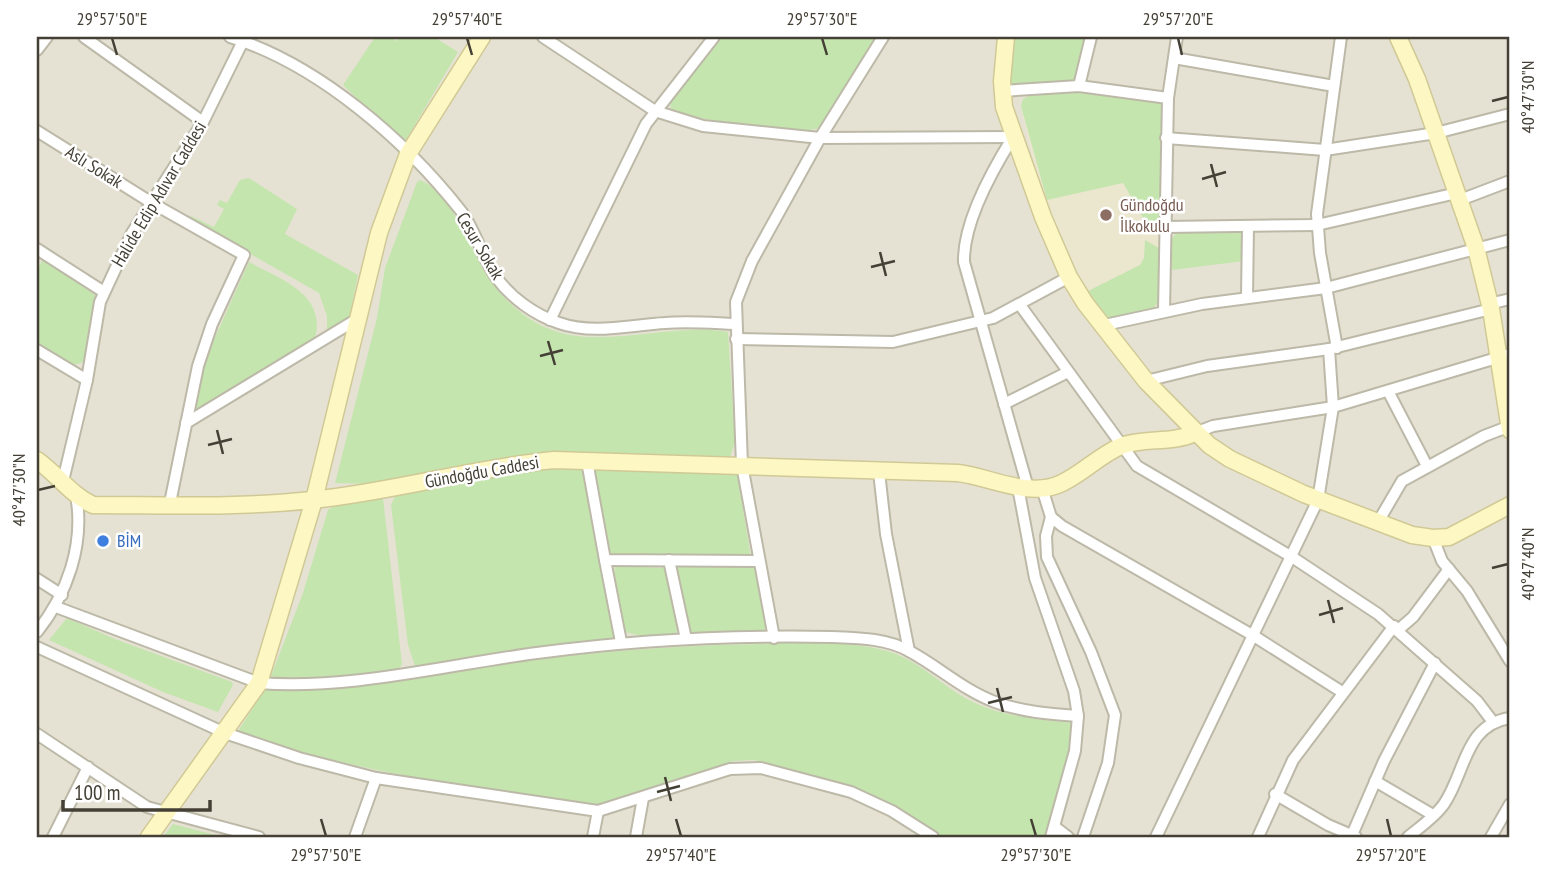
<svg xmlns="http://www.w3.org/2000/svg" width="1547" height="874" font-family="'PT Sans Narrow',sans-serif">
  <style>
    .residential { fill: #e6e2d3 }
    .education { fill: #ebe7cf }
    .green { fill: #c4e5ae }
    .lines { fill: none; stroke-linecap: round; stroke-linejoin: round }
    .street-casing { stroke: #bdb9a8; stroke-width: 14 }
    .secondary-casing { stroke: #d0c996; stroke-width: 19 }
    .street { stroke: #fff; stroke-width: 10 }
    .secondary { stroke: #fdf7c4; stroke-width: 16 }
    .ticks { fill: none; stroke: #444035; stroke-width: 2.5 }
    .education-dot { fill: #8d6e63; stroke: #fff; stroke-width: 2.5 }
    .shop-dot { fill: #3f7fe0; stroke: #fff; stroke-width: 2.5 }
    .labels { text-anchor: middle; stroke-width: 5; stroke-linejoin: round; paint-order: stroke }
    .street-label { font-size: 18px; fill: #444035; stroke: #fff }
    .education-label { font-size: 18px; fill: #785e54; stroke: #fff; text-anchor: start }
    .shop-label { font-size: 18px; fill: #366cbe; stroke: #fff; text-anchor: start }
    .neatline { fill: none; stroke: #444035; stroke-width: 2.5 }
    .ticks-label { font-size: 18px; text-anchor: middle; fill: #444035 }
  </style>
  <rect width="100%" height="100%" fill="#f2f0e5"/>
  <rect class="residential" x="37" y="37" width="1473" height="800"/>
  <polygon class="education" points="1023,99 1162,104 1159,300 1154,308 1086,292 1062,245 1033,159 1021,106"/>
  <g class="green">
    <polygon points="375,37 390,37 397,41 400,37 434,37 458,52 406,140 394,134 343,85"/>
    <path d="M723,37H875L820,128C784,137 708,121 671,110L670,102Z"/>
    <polygon points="1014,37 1087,37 1075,81 1007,85"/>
    <polygon points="1084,90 1162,104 1160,229 1149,228 1123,183 1047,200 1021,106 1023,99 1034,93"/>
    <polygon points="249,178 297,209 285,234 358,275 349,319 331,331 327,330 327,316 319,293 189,219 191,216 214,227 224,209 217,205 220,200 227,203 240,180"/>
    <path d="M420,180C452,193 471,250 487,276C501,297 523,318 547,328C599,351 670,322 728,332L735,442L730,457L625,455L373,484L335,483L377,318L385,268L417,182Z"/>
    <polygon points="1240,230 1244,232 1244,261 1172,270 1171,240 1177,232"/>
    <polygon points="1145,240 1159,248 1159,300 1154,308 1104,321 1086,292 1140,265 1144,258"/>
    <path d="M43,259L95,295L84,361C71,372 50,353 37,345V270Z"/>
    <path d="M249,262C280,279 327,294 315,338L203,409L195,410L207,355Z"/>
    <polygon points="557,468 583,468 615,639 415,666 408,645 391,505 396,494 452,482"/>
    <polygon points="594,468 737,473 751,558 611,555"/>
    <path d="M383,498L402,664L399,669C360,676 310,688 271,676L303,593L328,510L334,506Z"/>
    <polygon points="680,564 755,567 766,632 689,633 676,569"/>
    <path d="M615,566L667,568C670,586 684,619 675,635L641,636L625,632L614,574Z"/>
    <polygon points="67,618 115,639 232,682 233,685 218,712 163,692 49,640"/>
    <path d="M718,645C769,645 838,637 887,651C918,660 941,685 969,700C1001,717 1038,719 1073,723L1068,758L1047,837H943L877,797L850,786L754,760L733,761L655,790L603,805H589C470,787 352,773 238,731L265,689C336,692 406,677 477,667C557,656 637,648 718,645Z"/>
    <polygon points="173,824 223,837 163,837"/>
  </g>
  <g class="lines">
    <defs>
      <g id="street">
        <polyline points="84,37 203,122"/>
        <path d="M230,37C318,64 405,140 461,211C476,231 481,256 496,277C511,298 535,315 559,323C593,335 630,325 665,323C688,321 711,323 734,324"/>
        <polyline points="543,37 655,111 703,126 820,138 1013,137"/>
        <polyline points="37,50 47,37"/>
        <polyline points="1174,58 1334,86"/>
        <polyline points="1079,86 1091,37"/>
        <polyline points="1002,91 1079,86 1168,98"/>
        <polyline points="37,131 152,203 244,255 212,324 198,366 170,503"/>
        <path d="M1013,137C993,169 963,223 964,262L1028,488"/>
        <polyline points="1166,138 1325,150 1436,133 1510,114"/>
        <polyline points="1460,200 1510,181"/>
        <polyline points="1165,227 1317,225 1457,193"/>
        <polyline points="37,249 104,292"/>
        <polyline points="1247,297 1248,227"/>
        <polyline points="1489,304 1510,299"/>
        <polyline points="1020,305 1137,466 1292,557 1378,614 1477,701 1493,722"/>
        <polyline points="1164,311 1168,98 1177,37"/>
        <polyline points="550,320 646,124 714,37"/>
        <polyline points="1100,326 1202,304 1326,288 1510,240"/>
        <polyline points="736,339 893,342 993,318 1069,277"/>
        <polyline points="1337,348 1320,253 1317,214 1341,37"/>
        <polyline points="37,350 87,380"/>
        <polyline points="1146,381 1207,366 1329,349 1491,309"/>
        <polyline points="1388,391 1427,466"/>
        <polyline points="1004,404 1068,372"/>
        <polyline points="186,423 359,318"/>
        <polyline points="1195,433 1213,426 1333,407 1510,354"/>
        <polyline points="587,461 605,560 758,561"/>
        <polyline points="879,472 886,534 909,651"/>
        <polyline points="63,481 87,380 100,302 132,233 203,122 245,37"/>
        <polyline points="1018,487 1035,578 1074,691 1078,716 1075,751 1051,837"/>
        <polyline points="1042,488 1051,517 1062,526 1254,636 1342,692"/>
        <polyline points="1051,517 1046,536 1047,557 1091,652 1115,715 1108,763 1083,837"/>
        <polyline points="1378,522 1402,481 1484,436 1510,426"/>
        <polyline points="1433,538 1442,561 1467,591 1510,661"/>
        <polyline points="605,560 621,642"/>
        <polyline points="669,560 686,639"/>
        <polyline points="37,579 62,595"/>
        <path d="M56,607L259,683C350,690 446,665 537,653C634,640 733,635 832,637C857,638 886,638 909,651C939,667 963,690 995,702C1022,712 1050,714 1078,716"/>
        <polyline points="1398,630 1413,617 1449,569"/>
        <path d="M37,632C67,594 85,545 76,495"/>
        <polyline points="774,638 742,465 736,302 752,261 820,138 883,37"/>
        <polyline points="37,647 225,733 299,758 376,778 598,811 730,769 761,768 851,792 892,811 933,837"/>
        <polyline points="37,734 147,807 259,837"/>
        <polyline points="1375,781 1433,815"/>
        <polyline points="1275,794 1328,825 1356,837"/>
        <polyline points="1055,827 1068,837"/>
        <polyline points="1352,835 1384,761 1435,663"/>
        <polyline points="53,837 88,767"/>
        <polyline points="355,837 376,778"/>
        <polyline points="593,837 598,811"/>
        <polyline points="636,837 643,798"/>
        <polyline points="1156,837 1318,500 1333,407 1329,349"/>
        <polyline points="1258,837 1293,760 1394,626"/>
        <path d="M1408,837C1420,827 1435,817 1444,804C1466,772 1464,725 1510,718"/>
        <polyline points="1491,837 1510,804"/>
      </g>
      <g id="secondary">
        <polyline points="1006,37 1002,81 1004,107 1043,217 1069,277 1085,303 1146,381 1209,445 1230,459 1304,494 1412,535 1433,538 1449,537 1510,505"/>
        <polyline points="1398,37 1417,79 1476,248 1491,309 1510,430"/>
        <path d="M37,460C57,474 71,495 93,505C165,505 240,508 312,500C393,492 472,468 554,460L958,473C991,477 1030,499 1062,483C1083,473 1100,455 1121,446C1144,437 1171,444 1195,433"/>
        <polyline points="149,837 259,683 314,500 379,233 408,154 482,37"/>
      </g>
    </defs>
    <use href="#street" class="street-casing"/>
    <use href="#secondary" class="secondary-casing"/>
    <use href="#street" class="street"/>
    <use href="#secondary" class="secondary"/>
  </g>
  <path class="ticks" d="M112,38L117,55M467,38L472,55M822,38L827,55M1178,38L1182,55M1492,101L1508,97M1211,164L1217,187M1202,179L1226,172M880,252L886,276M871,267L895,261M548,341L555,365M540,356L563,350M217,430L223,454M208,445L232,439M38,490L55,486M1492,568L1508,564M1328,600L1334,623M1319,615L1343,608M997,688L1003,712M988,703L1012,697M665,777L671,801M657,792L680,786M321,819L326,836M676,819L681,836M1031,819L1036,836M1387,819L1391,836"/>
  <circle class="education-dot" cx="1106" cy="215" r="7"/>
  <circle class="shop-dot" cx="103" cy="541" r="7"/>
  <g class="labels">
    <g class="street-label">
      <text transform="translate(94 167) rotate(32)" y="6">Aslı Sokak</text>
      <text transform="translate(159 194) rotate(-59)" y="6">Halide Edip Adıvar Caddesi</text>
      <text transform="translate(480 246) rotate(59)" y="6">Cesur Sokak</text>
      <text transform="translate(482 472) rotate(-10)" y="6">Gündoğdu Caddesi</text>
    </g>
    <g class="education-label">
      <text x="1120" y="211">Gündoğdu<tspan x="1120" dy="21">İlkokulu</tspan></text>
    </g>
    <g class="shop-label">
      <text x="117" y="547">BİM</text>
    </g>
  </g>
  <rect width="1547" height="874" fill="none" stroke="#ffffff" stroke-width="77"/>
  <path d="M63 800v10h147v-10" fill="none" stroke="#444035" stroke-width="3.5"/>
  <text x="74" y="800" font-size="21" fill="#444035" stroke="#ffffff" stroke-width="5" paint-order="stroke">100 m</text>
  <rect x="38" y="38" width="1470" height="798" class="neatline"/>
  <g class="ticks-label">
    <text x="112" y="25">29°57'50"E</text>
    <text x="467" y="25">29°57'40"E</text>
    <text x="822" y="25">29°57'30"E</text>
    <text x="1178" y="25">29°57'20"E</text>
    <text transform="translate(1528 97) rotate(-90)" y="6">40°47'30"N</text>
    <text transform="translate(19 490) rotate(-90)" y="6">40°47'30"N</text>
    <text transform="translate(1528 564) rotate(-90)" y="6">40°47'40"N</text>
    <text x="326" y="861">29°57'50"E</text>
    <text x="681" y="861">29°57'40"E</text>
    <text x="1036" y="861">29°57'30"E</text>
    <text x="1391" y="861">29°57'20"E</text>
  </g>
</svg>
